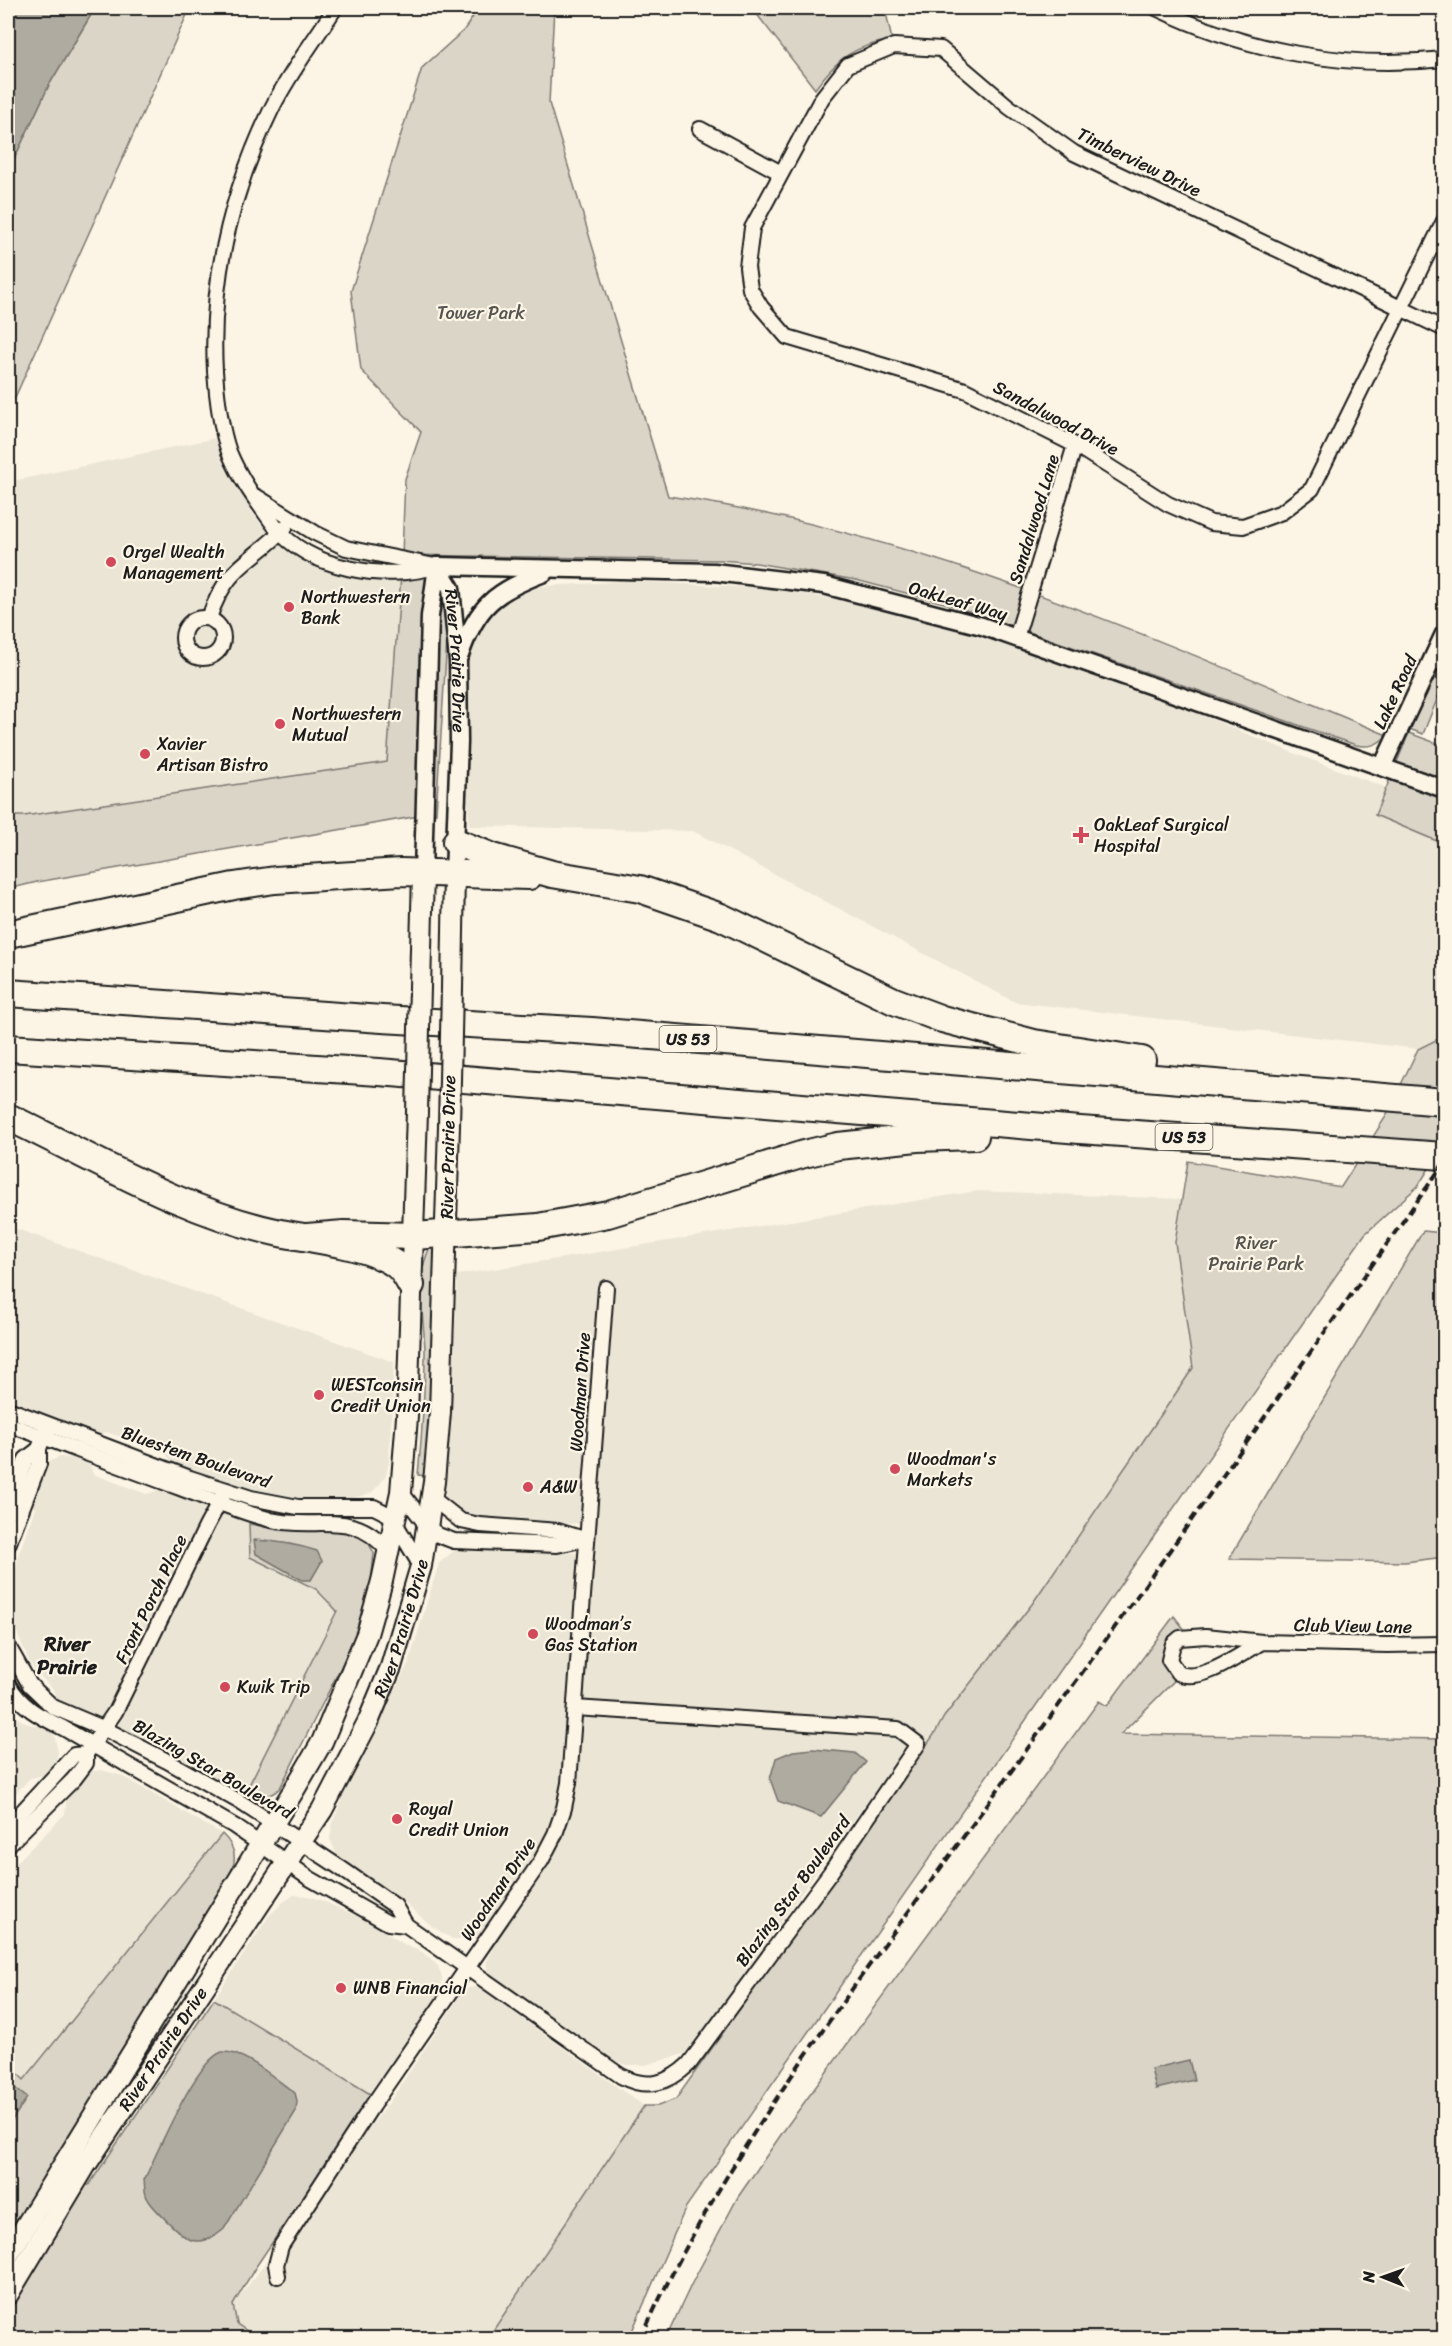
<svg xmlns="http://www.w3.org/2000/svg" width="1452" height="2346" font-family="Sriracha,sans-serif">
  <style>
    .built { fill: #ebe5d6 }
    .green { fill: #dbd5c8; stroke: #7c7872; stroke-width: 1.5 }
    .water { fill: #b0aba1; stroke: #75726c; stroke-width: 1.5 }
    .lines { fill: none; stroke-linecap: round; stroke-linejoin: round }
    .minor-casing { stroke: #1c1c1c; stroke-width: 18 }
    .tertiary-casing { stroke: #1c1c1c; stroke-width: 21 }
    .secondary-casing { stroke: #1c1c1c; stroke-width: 24 }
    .motorway-casing { stroke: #1c1c1c; stroke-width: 30 }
    .minor { stroke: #fcf5e5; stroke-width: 14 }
    .tertiary { stroke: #fcf5e5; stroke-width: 16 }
    .secondary { stroke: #fcf5e5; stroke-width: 20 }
    .motorway { stroke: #fcf5e5; stroke-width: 26 }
    .rail { stroke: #1c1c1c; stroke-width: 4; stroke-dasharray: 9 4.5; stroke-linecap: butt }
    .secondary-bridge-casing { stroke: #1c1c1c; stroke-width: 24; stroke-linecap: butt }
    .secondary-bridge { stroke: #fcf5e5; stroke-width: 20 }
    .poi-dot { fill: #d1495b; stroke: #fcf5e5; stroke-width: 2 }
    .labels { text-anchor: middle; stroke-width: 4.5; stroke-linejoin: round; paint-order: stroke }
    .shield { fill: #fcf5e5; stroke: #5f5d58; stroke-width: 1.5 }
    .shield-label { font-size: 16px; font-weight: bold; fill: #1c1c1c }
    .street-label { font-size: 18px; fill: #1c1c1c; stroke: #fcf5e5 }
    .park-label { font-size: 18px; fill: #555450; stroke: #fcf5e5 }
    .poi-label { font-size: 18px; fill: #1c1c1c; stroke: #fcf5e5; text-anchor: start }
    .neighbourhood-label { font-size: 20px; font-weight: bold; fill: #1c1c1c; stroke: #fcf5e5 }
  </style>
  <rect width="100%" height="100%" fill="#fcf5e5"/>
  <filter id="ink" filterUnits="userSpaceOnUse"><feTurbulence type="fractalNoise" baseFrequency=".0167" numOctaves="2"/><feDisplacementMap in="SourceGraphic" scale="12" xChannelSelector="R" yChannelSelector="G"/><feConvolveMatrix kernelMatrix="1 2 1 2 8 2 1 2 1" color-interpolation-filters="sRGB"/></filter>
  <g filter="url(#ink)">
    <g class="built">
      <polygon points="216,438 251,511 261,524 284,544 401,579 387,762 24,816 8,816 8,482"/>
      <polygon points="628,581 759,588 830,598 893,611 1008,646 1180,706 1296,754 1387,788 1375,815 1444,844 1444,1036 1418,1049 1015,1002 693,831 469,826 466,769 466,652 491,610 528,587"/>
      <polygon points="977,1191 1182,1199 1175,1242 1193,1368 1032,1604 944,1717 910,1768 896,1761 694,2043 684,2054 645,2065 627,2065 612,2060 489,1973 486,1963 493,1949 475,1938 459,1940 452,1939 433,1927 404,1902 337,1855 330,1839 333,1821 355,1770 409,1662 439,1563 458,1548 471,1547 592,1554 594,1523 555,1524 469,1519 448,1504 444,1489 455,1334 457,1275"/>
      <polygon points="8,1226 394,1362 389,1463 386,1475 380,1484 371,1493 345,1500 299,1501 267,1497 174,1466 165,1452 106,1432 96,1437 8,1404"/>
      <polygon points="8,1431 14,1439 17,1450 8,1488"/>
      <polygon points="60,1457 84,1459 91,1467 93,1474 146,1494 163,1489 245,1521 288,1530 250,1525 250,1557 316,1589 338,1611 244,1795 233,1792 136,1736 58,1703 53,1689 37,1673 29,1661 15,1628 12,1613 12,1586 19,1553 36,1508 31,1505 29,1500 43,1464"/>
      <polygon points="16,1717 28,1724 47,1728 54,1734 58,1752 56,1761 45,1775 30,1778 8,1802 8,1724"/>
      <polygon points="101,1770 120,1775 222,1834 24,2081 14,2070 8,2076 8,1871 65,1814 67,1795 87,1772"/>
      <polygon points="294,1895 308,1896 323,1901 381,1927 386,1933 411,1948 418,1949 432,1960 438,1966 442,1977 441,1992 372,2095 214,1999 269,1916 282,1903"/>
      <polygon points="476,1987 481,1989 644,2106 488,2338 257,2338 237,2324 233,2305 388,2104 462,1993 468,1988"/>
    </g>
    <g class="green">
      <polygon points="95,8 190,8 8,413 8,172 49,85"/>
      <path d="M479,8H554L549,103L668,496C920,532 1153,639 1387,735C1378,745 1369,748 1356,745L948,604L856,580L756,563L721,560L402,555L405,479L421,432L361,370L351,291L422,68L464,30Z"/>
      <path d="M752,8H885L892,40C853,46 838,58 815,89Z"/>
      <polygon points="401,575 451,576 436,813 37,882 8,889 8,816 24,816 387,762"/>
      <polygon points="1444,629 1444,682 1423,734 1401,726"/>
      <polygon points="1409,733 1444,746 1444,844 1375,815"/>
      <polygon points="1444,1036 1444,1145 1418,1186 1365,1234 686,2207 629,2338 488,2338 644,2106 658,2106 676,2099 935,1733 944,1717 1032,1604 1193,1368 1175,1242 1188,1161 1341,1187 1385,1118 1418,1049"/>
      <polygon points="1423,1231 1444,1233 1444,1557 1405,1562 1229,1559"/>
      <path d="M430,1247H437L427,1476L418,1475C422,1433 425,1392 425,1351C424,1315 414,1280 430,1247Z"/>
      <path d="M249,1524L288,1530L352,1531L366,1539L374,1553L370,1593L355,1639L280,1788C270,1798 257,1799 244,1795L337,1611L316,1589L250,1557Z"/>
      <polygon points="1174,1616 1185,1630 1175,1634 1163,1659 1168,1673 1175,1680 1121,1734 1444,1739 1444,2338 666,2338 692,2283 738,2197 787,2126 1099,1701 1107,1706"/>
      <path d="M222,1834C234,1845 238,1857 231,1872L38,2186L89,2185L214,1999L372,2095L255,2268L233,2305L237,2324L257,2338H9L8,2337V2076L14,2070L24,2080Z"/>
    </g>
    <g class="water">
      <polygon points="8,8 95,8 49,85 8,172"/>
      <path d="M254,1540C276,1541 296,1544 317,1551L322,1561L311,1580H302L256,1554Z"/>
      <polygon points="813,1749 855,1753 866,1762 821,1817 778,1801 770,1779 776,1758 793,1751"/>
      <path d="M222,2052C245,2051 275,2079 295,2093L297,2101L296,2111L224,2229C215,2237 201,2245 189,2239C180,2235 148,2204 146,2195C144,2190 145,2185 144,2180C158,2152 195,2061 222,2052Z"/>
      <polygon points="1189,2060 1194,2080 1156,2089 1151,2069"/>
      <polygon points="15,2088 27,2098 8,2126 8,2097"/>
    </g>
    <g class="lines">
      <defs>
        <g id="minor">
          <path d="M335,8C314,41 290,72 272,108C232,190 210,280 215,371C217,399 220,426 229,452C240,479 257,502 274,525C307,570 387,582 437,566"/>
          <path d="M1156,8C1246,51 1345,70 1444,59"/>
          <polyline points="700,129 781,173"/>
          <polyline points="1444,221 1312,489 1282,512 1243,526 1211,523 1168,504 1075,445 965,390 787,337 761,307 750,289 747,267 752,228 822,98 848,65 894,46 941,49 1009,107 1074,153 1384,300 1444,329"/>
          <polyline points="257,497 315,533 346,548 435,566"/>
          <path d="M209,618C227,565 250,564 285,528"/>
          <circle cx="203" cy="638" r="20"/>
          <polyline points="1016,638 1075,445"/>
          <polyline points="1433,659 1444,664"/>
          <polyline points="8,1409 190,1478 251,1498 298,1507 374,1507 388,1514 395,1523 421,1566"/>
          <path d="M8,1424C65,1445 122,1467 180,1488C210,1499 240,1512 271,1520C318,1531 353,1507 389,1552"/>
          <polyline points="401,1492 428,1527 438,1535 454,1541 557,1545 586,1539"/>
          <polyline points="432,1498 461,1521 480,1525 558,1531 584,1539"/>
          <polyline points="8,1510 26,1459 39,1449"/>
          <polyline points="8,1545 39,1464 39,1449 45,1431"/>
          <path d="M1262,1642C1241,1654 1201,1684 1178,1673L1169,1660L1173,1644L1180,1638L1206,1636L1262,1642L1387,1645L1444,1644"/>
          <path d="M8,1646L30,1685L53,1707L105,1729L167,1761L240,1802L339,1867L395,1906L406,1925L621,2076C647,2090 668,2084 689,2064L830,1873L918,1744L898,1729L575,1708"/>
          <path d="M8,1684C21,1707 39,1716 63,1728L234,1826L309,1878L388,1923L406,1925"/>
          <polyline points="8,1827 74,1755 86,1754"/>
          <polyline points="8,1845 74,1779 86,1763 86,1754 115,1712 207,1525 226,1490"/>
          <polyline points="278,2276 276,2265 281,2246 372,2106 541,1861 555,1834 564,1808 569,1783 606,1288"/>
        </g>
        <g id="tertiary">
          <polyline points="437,566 714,572 824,585 982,626 1444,789"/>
          <path id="s1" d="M437,566L451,588L458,661L459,742L454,874"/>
          <path d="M460,655C477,605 496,591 544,573"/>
          <polyline points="1382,767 1444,634"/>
          <polyline points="423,873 430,616 437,566"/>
        </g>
        <g id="secondary">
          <polyline points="420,987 423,873"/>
          <polyline points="452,988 454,874"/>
          <polyline points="8,2255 294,1790 322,1742 367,1634 382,1581 401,1492 407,1417 417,1112"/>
          <path id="s2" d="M8,2294L85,2166L322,1810L368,1722L391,1667L421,1566L434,1482L440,1412L449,1126"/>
        </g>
        <g id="motorway">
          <polyline points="456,842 493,857 552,874 640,889 721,917 894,1001 942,1019 1034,1043 1142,1060"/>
          <polyline points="8,934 234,886 275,880 401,872 529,876"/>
          <polyline points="8,993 382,1019 592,1031 1444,1102"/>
          <polyline points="8,1048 379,1072 1080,1130 1444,1156"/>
          <path d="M8,1117C96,1159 184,1213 280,1233C312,1239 368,1245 395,1264C402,1269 407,1277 411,1285"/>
          <polyline points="307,1237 344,1234 414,1236 538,1227 608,1214 804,1154 838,1146 917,1138 975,1136"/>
        </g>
      </defs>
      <use href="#minor" class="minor-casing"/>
      <use href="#tertiary" class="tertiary-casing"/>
      <use href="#secondary" class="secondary-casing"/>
      <use href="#motorway" class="motorway-casing"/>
      <use href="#minor" class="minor"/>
      <use href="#tertiary" class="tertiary"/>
      <use href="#secondary" class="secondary"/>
      <use href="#motorway" class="motorway"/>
      <path class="rail" d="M641,2338C730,2142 865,1973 991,1799C1144,1588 1294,1376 1444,1163"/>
      <defs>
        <g id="secondary-bridge">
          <polyline points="417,1112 420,987"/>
          <polyline points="449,1126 452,988"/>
        </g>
      </defs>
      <use href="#secondary-bridge" class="secondary-bridge-casing"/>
      <use href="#secondary-bridge" class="secondary-bridge"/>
    </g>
  </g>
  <g class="poi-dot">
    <circle cx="111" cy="562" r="6"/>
    <circle cx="289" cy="607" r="6"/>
    <circle cx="280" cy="724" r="6"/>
    <circle cx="145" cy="754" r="6"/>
    <path d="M1078 826h6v6h6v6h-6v6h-6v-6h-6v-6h6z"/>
    <circle cx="319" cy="1395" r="6"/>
    <circle cx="895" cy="1469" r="6"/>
    <circle cx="528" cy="1487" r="6"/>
    <circle cx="533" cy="1634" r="6"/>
    <circle cx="225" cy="1687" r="6"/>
    <circle cx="397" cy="1819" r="6"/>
    <circle cx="341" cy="1988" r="6"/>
  </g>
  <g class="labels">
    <g class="shield">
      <rect x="659.5" y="1026" width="57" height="26" rx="4.5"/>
      <rect x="1155.5" y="1124" width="57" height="26" rx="4.5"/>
    </g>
    <g class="shield-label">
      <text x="688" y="1045">US 53</text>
      <text x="1184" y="1143">US 53</text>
    </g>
    <g class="street-label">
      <text transform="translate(1139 162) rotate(26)" y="6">Timberview Drive</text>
      <text transform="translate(1056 418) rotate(28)" y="6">Sandalwood Drive</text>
      <text transform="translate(1034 519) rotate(-73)" y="6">Sandalwood Lane</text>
      <text transform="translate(958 601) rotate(16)" y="6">OakLeaf Way</text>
      <text dy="6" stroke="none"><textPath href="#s1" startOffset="99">River Prairie Drive</textPath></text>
      <text transform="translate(1395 692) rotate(-65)" y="6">Lake Road</text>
      <text transform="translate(448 1147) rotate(-89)" y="6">River Prairie Drive</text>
      <text transform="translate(580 1392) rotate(-86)" y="6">Woodman Drive</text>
      <text transform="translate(196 1457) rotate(19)" y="6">Bluestem Boulevard</text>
      <text transform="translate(151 1599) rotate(-64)" y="6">Front Porch Place</text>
      <text transform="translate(1353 1626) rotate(1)" y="6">Club View Lane</text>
      <text dy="6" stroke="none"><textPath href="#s2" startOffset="776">River Prairie Drive</textPath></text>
      <text transform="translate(213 1769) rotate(30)" y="6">Blazing Star Boulevard</text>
      <text transform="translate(498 1889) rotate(-56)" y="6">Woodman Drive</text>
      <text transform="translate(793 1891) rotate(-54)" y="6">Blazing Star Boulevard</text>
      <text dy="6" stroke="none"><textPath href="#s2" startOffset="290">River Prairie Drive</textPath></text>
    </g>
    <g class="park-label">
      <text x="481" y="319">Tower Park</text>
      <text x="1256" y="1249">River<tspan x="1256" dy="21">Prairie Park</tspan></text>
    </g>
    <g class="poi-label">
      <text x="123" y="558">Orgel Wealth<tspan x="123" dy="21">Management</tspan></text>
      <text x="301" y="603">Northwestern<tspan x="301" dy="21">Bank</tspan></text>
      <text x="292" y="720">Northwestern<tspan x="292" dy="21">Mutual</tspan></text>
      <text x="157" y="750">Xavier<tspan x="157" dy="21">Artisan Bistro</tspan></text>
      <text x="1094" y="831">OakLeaf Surgical<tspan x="1094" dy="21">Hospital</tspan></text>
      <text x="331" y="1391">WESTconsin<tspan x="331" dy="21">Credit Union</tspan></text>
      <text x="907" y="1465">Woodman's<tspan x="907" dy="21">Markets</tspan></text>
      <text x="540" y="1493">A&amp;W</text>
      <text x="545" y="1630">Woodman’s<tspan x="545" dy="21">Gas Station</tspan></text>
      <text x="237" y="1693">Kwik Trip</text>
      <text x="409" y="1815">Royal<tspan x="409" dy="21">Credit Union</tspan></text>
      <text x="353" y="1994">WNB Financial</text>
    </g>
    <g class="neighbourhood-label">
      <text x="67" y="1651">River<tspan x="67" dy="23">Prairie</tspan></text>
    </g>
  </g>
  <rect width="1452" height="2346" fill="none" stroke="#fcf5e5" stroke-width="30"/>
  <rect x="15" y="15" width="1422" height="2316" fill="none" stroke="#1c1c1c" stroke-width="2" filter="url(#ink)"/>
  <g transform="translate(1383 2277) rotate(271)" stroke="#fcf5e5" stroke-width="4.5" paint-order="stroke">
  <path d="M0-4.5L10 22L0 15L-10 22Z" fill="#1c1c1c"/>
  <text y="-9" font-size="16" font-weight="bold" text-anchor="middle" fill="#1c1c1c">N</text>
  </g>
</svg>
